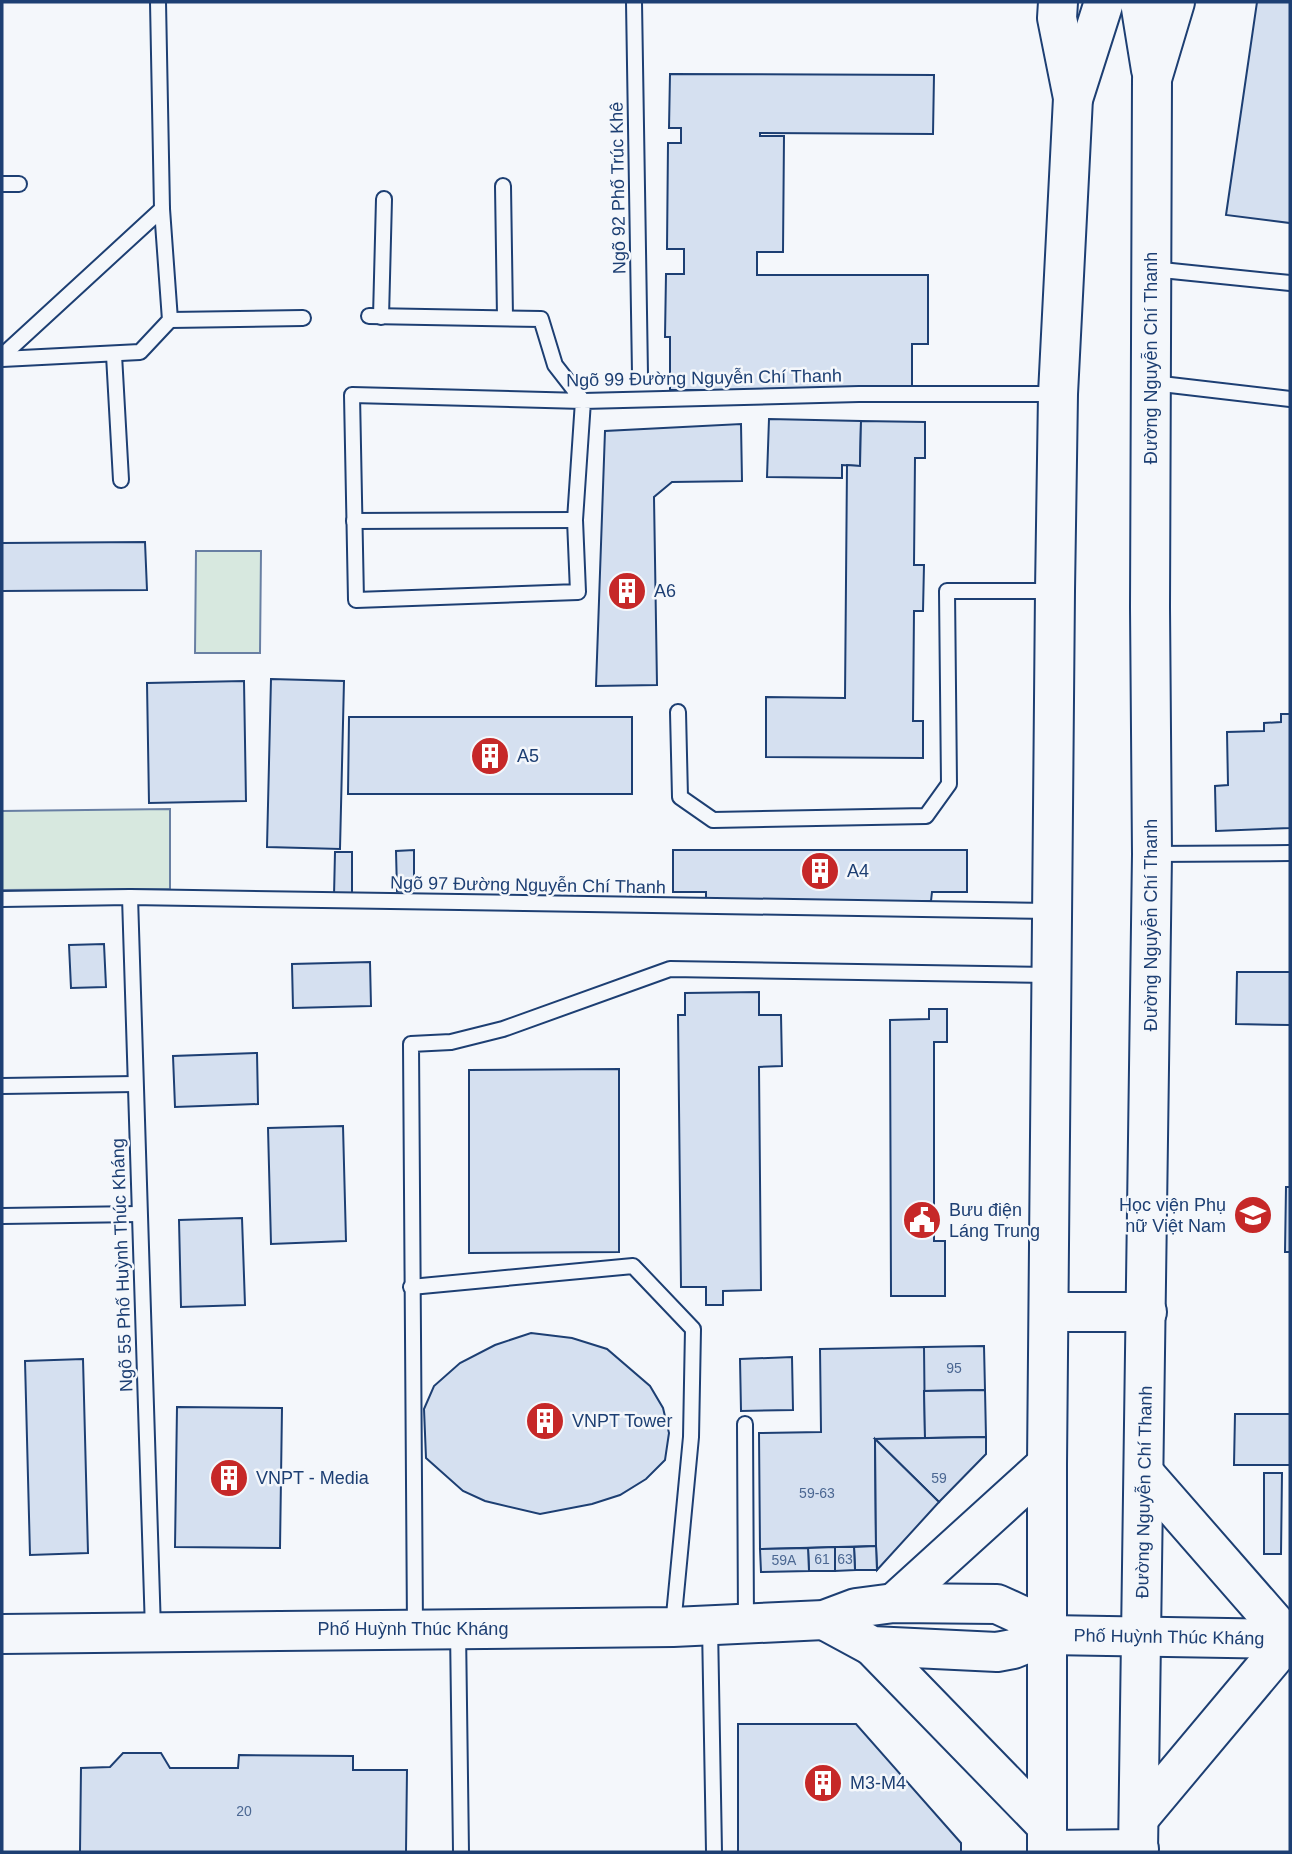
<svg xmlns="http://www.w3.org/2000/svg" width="1292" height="1854" font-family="Helvetica,sans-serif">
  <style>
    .green { fill: #d7e8df; stroke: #687fa3; stroke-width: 2 }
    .building { fill: #d5e0f0; stroke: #1d3f73; stroke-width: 2 }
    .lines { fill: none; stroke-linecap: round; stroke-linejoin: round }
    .lane-casing { stroke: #1d3f73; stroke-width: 18 }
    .primary-casing { stroke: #1d3f73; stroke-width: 42 }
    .lane { stroke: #f4f7fb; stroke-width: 14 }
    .primary { stroke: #f4f7fb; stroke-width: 38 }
    .labels { text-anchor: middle; stroke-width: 5; stroke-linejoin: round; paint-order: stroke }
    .number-label { font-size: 14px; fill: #4b6792 }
    .street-label { font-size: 18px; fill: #1d3f73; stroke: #f4f7fb }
    .poi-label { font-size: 18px; fill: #1d3f73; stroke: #f4f7fb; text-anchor: start }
  </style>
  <rect width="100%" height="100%" fill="#f4f7fb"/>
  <g class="green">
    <polygon points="196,551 261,551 260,653 195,653"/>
    <polygon points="170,809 170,889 2,890 2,811"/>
  </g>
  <g class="building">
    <polygon points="1257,2 1290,2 1290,223 1226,215"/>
    <polygon points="670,74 934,75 933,134 760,133 760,136 784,136 783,252 757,252 757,275 928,275 928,344 912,344 912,390 670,390 670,337 665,337 666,274 684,274 684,249 667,249 668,143 681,143 681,128 669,128"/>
    <polygon points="769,419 861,421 860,466 842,465 842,478 767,477"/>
    <polygon points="861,421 925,422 925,458 915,458 914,565 924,565 923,611 914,611 913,721 923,721 923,758 766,757 766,697 845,698 847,465 860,466"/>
    <polygon points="741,424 742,481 672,482 654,497 657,685 596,686 605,431"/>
    <polygon points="145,542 147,590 2,591 2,543"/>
    <polygon points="271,679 344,681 340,849 267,847"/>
    <polygon points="244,681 246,801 149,803 147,683"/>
    <polygon points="1281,714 1290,714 1290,828 1216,831 1215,786 1228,785 1227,732 1264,731 1264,723 1281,722"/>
    <polygon points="349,717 632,717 632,794 348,794"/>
    <polygon points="414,850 414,890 397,891 396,851"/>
    <polygon points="673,850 967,850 967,892 932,892 931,901 706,902 706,892 673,892"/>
    <polygon points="335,852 352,852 352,896 334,896"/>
    <polygon points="104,944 106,987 71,988 69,945"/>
    <polygon points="370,962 371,1006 293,1008 292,964"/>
    <polygon points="1237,972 1290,972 1290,1025 1236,1024"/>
    <polygon points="759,992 759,1015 781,1015 782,1066 759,1067 761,1290 723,1291 723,1305 706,1305 706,1287 681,1287 678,1015 685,1015 685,993"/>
    <polygon points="929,1009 947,1009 947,1042 934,1042 934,1241 945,1241 945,1296 891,1296 890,1020 929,1019"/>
    <polygon points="257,1053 258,1104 175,1107 173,1056"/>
    <polygon points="619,1069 619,1252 469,1253 469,1070"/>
    <polygon points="343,1126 346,1241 271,1244 268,1128"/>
    <polygon points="1286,1187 1290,1187 1290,1252 1285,1252"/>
    <polygon points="242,1218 245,1305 181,1307 179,1220"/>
    <polygon points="531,1333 572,1338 607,1349 650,1386 663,1408 669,1433 665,1460 646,1479 620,1495 592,1504 540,1514 485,1501 463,1491 426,1458 424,1409 434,1386 460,1363 495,1345"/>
    <polygon points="984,1346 985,1390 924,1391 924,1347"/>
    <polygon points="924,1347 925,1438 875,1439 876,1546 760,1549 759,1433 821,1432 820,1349"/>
    <polygon points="792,1357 793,1410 741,1411 740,1359"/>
    <polygon points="83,1359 88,1553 30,1555 25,1361"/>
    <polygon points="985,1390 986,1437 925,1438 924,1391"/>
    <polygon points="177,1407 282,1408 280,1548 175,1547"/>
    <polygon points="1235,1414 1290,1414 1290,1465 1234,1465"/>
    <polygon points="986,1437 986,1454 939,1502 875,1439"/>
    <polygon points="875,1439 939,1502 877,1570 876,1546"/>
    <polygon points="1264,1473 1282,1473 1281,1554 1264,1554"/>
    <polygon points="876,1546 877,1570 855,1570 854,1547"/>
    <polygon points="835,1547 835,1571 809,1571 808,1548"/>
    <polygon points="835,1547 854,1547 855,1570 835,1571"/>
    <polygon points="808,1548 809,1571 761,1572 760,1549"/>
    <polygon points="738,1724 856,1724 961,1843 961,1852 738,1852"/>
    <polygon points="123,1753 161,1753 170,1768 238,1768 239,1755 353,1756 353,1770 407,1770 406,1852 80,1852 81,1768 110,1767"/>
  </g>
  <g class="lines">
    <defs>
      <g id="lane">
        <polyline points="634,2 640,374"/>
        <polyline points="2,184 19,184"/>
        <polyline points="503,186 505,317"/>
        <polyline points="1152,269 1290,283"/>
        <polyline points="369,316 541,319 555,365 583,401 575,520 578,592 356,600 352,395 583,401 859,394 1056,394"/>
        <polyline points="381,317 384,199"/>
        <polyline points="170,320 303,318"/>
        <polyline points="114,355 121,480"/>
        <polyline points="2,356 162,209 158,2"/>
        <polyline points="2,359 140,352 170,320 162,209"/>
        <polyline points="1153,383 1290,399"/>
        <polyline points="354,521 575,520"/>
        <polyline points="678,712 680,797 713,820 926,816 949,784 947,591 1053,591"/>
        <polyline points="1153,854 1290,853"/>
        <polyline points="130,897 153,1630"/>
        <polyline points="2,899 130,897 1050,911"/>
        <polyline points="2,1086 135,1084"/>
        <polyline points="2,1216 139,1214"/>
        <polyline points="411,1287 633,1266 693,1329 691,1437 673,1626"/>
        <polyline points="745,1424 746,1622"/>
        <polyline points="710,1626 714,1852"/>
        <polyline points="415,1628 411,1044 451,1042 503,1029 670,969 1050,975"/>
        <polyline points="458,1630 461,1852"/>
      </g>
      <g id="primary">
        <polyline points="1140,2 1151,70"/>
        <polyline points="1074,96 1104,2"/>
        <polyline points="1049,1312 1147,1312"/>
        <polyline points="1144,1473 1289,1639"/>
        <polyline points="894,1603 1047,1464"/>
        <polyline points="824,1620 872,1646 997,1652 1013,1649 1048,1635 1290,1639"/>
        <polyline points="2,1634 673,1627 824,1620 856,1608 894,1603 997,1604 1021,1615 1048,1635"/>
        <polyline points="872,1646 1047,1826"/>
        <polyline points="1139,1818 1289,1639"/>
        <polyline points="1047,1850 1139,1849"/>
        <polyline points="1047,1852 1047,1464 1055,591 1058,394 1073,98 1057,18 1058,2"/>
        <polyline points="1138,1852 1152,854 1150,607 1152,79 1175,2"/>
      </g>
    </defs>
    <use href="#lane" class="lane-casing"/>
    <use href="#primary" class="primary-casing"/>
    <use href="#lane" class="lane"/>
    <use href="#primary" class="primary"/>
  </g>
  <defs>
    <symbol id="building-disc" viewBox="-11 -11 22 22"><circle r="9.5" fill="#c62828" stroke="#f4f7fb"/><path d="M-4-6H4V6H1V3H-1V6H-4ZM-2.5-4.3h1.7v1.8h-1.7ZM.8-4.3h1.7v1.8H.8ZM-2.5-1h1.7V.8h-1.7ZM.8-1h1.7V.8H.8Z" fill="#fff"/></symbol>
    <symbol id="university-disc" viewBox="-11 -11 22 22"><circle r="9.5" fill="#c62828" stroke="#f4f7fb"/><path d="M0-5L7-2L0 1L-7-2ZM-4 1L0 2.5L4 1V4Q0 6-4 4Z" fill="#fff"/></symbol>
    <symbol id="civic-disc" viewBox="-11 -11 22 22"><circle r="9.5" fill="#c62828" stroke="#f4f7fb"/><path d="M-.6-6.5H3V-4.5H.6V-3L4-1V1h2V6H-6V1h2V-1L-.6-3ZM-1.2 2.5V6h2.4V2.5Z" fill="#fff"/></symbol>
  </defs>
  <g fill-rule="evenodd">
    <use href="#building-disc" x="605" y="569" width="44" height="44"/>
    <use href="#building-disc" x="468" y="734" width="44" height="44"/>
    <use href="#building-disc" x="798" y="849" width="44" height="44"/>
    <use href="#university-disc" x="1231" y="1193" width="44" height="44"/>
    <use href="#civic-disc" x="900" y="1198" width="44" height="44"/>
    <use href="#building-disc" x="523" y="1399" width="44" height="44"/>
    <use href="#building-disc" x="207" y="1456" width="44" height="44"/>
    <use href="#building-disc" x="801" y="1761" width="44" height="44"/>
  </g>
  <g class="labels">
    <g class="number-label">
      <text x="954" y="1373">95</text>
      <text x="939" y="1483">59</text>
      <text x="817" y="1498">59-63</text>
      <text x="822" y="1564">61</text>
      <text x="845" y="1564">63</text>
      <text x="784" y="1565">59A</text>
      <text x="244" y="1816">20</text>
    </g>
    <g class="street-label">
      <text transform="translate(618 188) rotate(-91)" y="6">Ngõ 92 Phố Trúc Khê</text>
      <text transform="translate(1151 358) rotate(-90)" y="6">Đường Nguyễn Chí Thanh</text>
      <text transform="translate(704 378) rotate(-1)" y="6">Ngõ 99 Đường Nguyễn Chí Thanh</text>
      <text transform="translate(528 885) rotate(1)" y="6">Ngõ 97 Đường Nguyễn Chí Thanh</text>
      <text transform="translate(1151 925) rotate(-90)" y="6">Đường Nguyễn Chí Thanh</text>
      <text transform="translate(122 1265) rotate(-92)" y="6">Ngõ 55 Phố Huỳnh Thúc Kháng</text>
      <text transform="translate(1144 1492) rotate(-89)" y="6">Đường Nguyễn Chí Thanh</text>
      <text x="413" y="1635">Phố Huỳnh Thúc Kháng</text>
      <text transform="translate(1169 1637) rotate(1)" y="6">Phố Huỳnh Thúc Kháng</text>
    </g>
    <g class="poi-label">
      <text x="654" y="597">A6</text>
      <text x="517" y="762">A5</text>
      <text x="847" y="877">A4</text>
      <text x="1226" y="1211" text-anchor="end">Học viện Phụ<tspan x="1226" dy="21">nữ Việt Nam</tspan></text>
      <text x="949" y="1216">Bưu điện<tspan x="949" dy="21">Láng Trung</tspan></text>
      <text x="572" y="1427">VNPT Tower</text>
      <text x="256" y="1484">VNPT - Media</text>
      <text x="850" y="1789">M3-M4</text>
    </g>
  </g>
  <rect width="1292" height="1854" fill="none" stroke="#1d3f73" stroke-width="7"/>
</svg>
